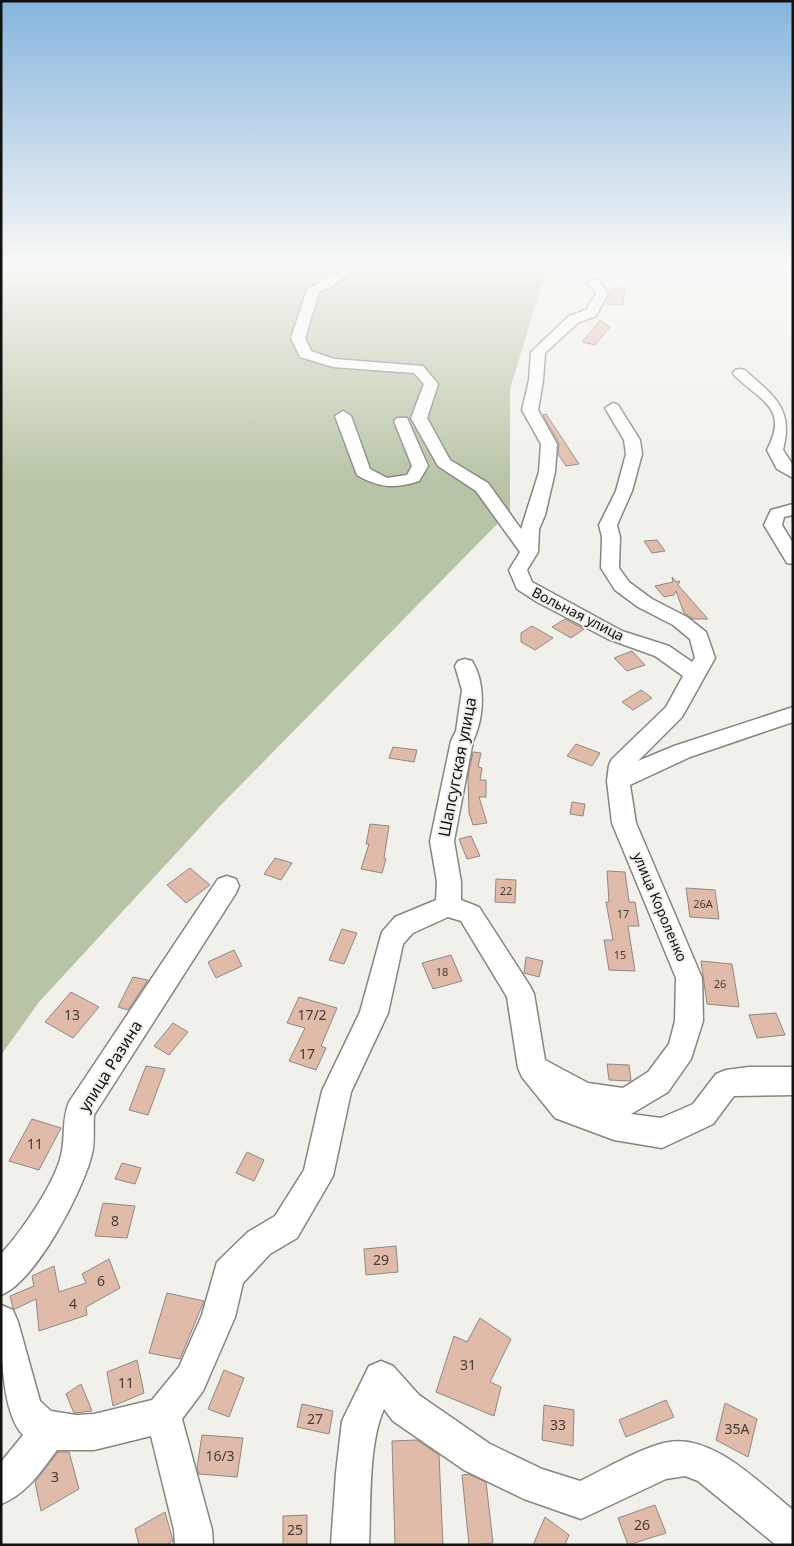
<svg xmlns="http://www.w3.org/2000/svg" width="794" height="1546" font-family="'Noto Sans',sans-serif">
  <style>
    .green { fill: #b7c5a6 }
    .building { fill: #e0bbaa; stroke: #8e8886 }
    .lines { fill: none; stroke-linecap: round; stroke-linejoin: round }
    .minor-casing { stroke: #878580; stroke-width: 3 }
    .minor { fill: #fff; fill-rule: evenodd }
    .labels { text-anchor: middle; stroke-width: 4; stroke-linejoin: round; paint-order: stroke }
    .number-label { font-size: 11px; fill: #453c36 }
    .street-label { font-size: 14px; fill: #11110f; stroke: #f1f0ea }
    .near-number-label { font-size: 14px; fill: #453c36 }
    .near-street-label { font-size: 16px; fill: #11110f; stroke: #f1f0ea }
  </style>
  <rect width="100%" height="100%" fill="#f1f0ea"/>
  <polygon class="green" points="1,266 560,266 541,287 510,389 510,511 218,808 39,1002 1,1055"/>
  <g class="building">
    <polygon points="614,287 625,289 623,305 606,304"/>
    <polygon points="600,320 610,327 595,345 582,342"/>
    <polygon points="546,414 579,464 566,466 558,454 559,443 543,415"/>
    <polygon points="657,540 665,551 652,553 644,541"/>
    <polygon points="672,577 676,582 680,581 678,585 708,619 693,619 684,613 676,591 674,595 664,597 655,586 673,582"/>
    <polygon points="565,619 584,629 571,638 552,627"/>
    <polygon points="532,626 553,638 535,650 521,642 521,633"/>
    <polygon points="632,651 645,665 627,671 614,658"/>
    <polygon points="641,690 652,698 633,710 622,702"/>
    <polygon points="576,744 600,753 592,766 567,756"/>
    <polygon points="393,747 417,750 414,762 389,758"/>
    <polygon points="473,752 481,753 478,767 482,768 480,780 486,780 486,797 479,797 487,823 473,825 469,813 468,777"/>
    <polygon points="572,802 585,804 583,816 570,814"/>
    <polygon points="370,824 389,826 384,858 386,859 382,873 361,869 369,844 366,844"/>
    <polygon points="471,836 480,856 467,859 459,839"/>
    <polygon points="275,858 292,863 281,880 264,874"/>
    <polygon points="190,868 210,885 186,903 167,885"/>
    <polygon points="607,871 625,872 629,902 635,902 639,926 628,926 635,971 609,970 604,940 613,940 606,902 609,902"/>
    <polygon points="496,879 516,880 515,903 495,902"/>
    <polygon points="686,888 715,890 719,919 690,917"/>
    <polygon points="342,929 357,933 344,964 329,960"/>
    <polygon points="234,950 242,966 216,978 208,962"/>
    <polygon points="451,955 462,981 433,989 422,963"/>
    <polygon points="526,957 543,961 539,977 524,973"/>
    <polygon points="701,961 732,964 739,1007 707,1004"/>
    <polygon points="133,977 148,980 128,1010 118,1007"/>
    <polygon points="71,992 99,1007 73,1038 45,1022"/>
    <polygon points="299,997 337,1008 321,1046 326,1048 316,1070 289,1061 305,1028 287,1023"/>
    <polygon points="776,1013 785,1035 757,1038 749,1015"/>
    <polygon points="173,1023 188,1032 169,1055 154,1046"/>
    <polygon points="607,1064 629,1065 631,1081 609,1080"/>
    <polygon points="146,1066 165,1069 148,1115 129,1110"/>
    <polygon points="32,1119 61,1128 39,1170 9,1161"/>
    <polygon points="247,1152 264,1160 254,1181 236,1173"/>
    <polygon points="122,1163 141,1168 135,1184 115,1179"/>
    <polygon points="103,1203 135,1206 127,1238 95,1236"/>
    <polygon points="396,1246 398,1272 366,1275 364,1249"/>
    <polygon points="109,1259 120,1288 86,1307 87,1315 39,1331 36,1299 15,1309 13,1308 10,1296 34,1286 32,1276 54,1266 59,1292 86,1283 82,1274"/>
    <polygon points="167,1293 204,1301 180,1359 149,1353"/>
    <polygon points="480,1318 511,1339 490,1382 501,1387 494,1416 436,1392 454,1336 467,1342"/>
    <polygon points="137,1360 144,1393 113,1406 107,1372"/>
    <polygon points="224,1370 244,1378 229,1417 208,1409"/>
    <polygon points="81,1384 92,1411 74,1413 66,1394"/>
    <polygon points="666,1400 674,1417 626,1437 619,1420"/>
    <polygon points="725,1403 757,1419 748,1457 716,1440"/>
    <polygon points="302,1404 333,1411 329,1434 297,1427"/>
    <polygon points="544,1405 574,1410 573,1446 542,1440"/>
    <polygon points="202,1435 243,1438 237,1477 199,1474 197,1468"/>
    <polygon points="417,1440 439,1455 443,1545 395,1545 392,1441"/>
    <polygon points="58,1452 69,1452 79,1489 41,1511 35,1482"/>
    <polygon points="468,1474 486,1482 493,1543 469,1545 462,1475"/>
    <polygon points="655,1505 666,1533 628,1545 618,1518"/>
    <polygon points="165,1512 173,1541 166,1545 139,1545 135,1529"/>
    <polygon points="307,1515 307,1545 283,1545 283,1516"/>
    <polygon points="545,1517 569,1535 565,1545 533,1545"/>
  </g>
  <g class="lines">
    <defs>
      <g id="minor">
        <path d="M346,266H356L357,268L331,287L319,292L305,338L311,351L334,359L423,366L438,384L427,418L450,460L488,483L521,529L539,472L541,444L522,410L529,380L531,352L569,316L586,310L596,293L588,283L590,280H598L608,293L596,316L579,322L545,353L543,380L538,410L557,444L555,472L545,515L539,529L538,552L527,570L532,582L622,631L669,646L692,662L695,658L690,639L673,625L638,607L615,590L601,568L602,537L599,525L616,491L626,454L624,440L605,408L613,403L618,405L640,440L642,454L632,491L617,525L620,537L619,568L629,582L652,599L687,617L706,632L715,658L682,717L638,761L674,746L793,707V722L690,757L630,785L636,823L702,978L703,1021L691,1059L668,1092L631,1114L661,1118L693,1104L716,1074L726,1070L749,1067H793V1095L734,1096L713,1124L662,1148L614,1140L555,1118L522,1077L518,1068L507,997L461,921L448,917L413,933L403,944L388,1013L351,1092L333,1176L297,1238L270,1254L243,1283L235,1317L203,1391L182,1419L212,1530L213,1545H175L174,1530L151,1436L94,1450H57C41,1471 27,1494 1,1504V1462L23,1435C0,1412 1,1340 1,1305L13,1310L18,1322L40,1401L51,1411L76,1415L94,1414L152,1400L179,1367L202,1315L217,1262L248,1232L275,1216L304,1170L322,1091L360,1012L382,932L395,917L436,900L437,882L430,841L451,741L456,731L462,690L455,666L458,661L465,659L472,661C486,683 484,718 473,741L454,841L461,882V900L479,907L530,986L534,994L545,1060L588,1083L623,1088L648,1072L669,1044L675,1021L676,978L612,823L607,781L609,765L612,759L666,707L683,676L655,656L608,639L537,602L517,589L509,570L520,552L476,491L438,466L411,418L424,384L414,373L333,367L300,357L291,338L307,290Z"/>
        <path d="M740,369L745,370C773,396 794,407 783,450L793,465V478L777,469L767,450C789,408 762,402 735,376L733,373L735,370Z"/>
        <path d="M343,411L351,416L370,469L387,478L407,475L412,466L394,421L397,418H407L428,466L419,481C395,489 379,488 357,475L335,416Z"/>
        <polygon points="793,504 793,515 784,517 782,525 793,543 793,564 787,563 764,525 771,510"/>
        <path d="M227,876L236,879L239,886L236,893L94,1115C93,1128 95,1142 92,1154C83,1191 36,1281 1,1295V1254C21,1232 57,1181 62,1151C65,1134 62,1118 69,1102L218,879Z"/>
        <path d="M381,1361L393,1366L419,1395L490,1444L542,1469L580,1481C605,1469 639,1449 664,1443C711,1431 759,1483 793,1510V1545H776L698,1481L685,1476L666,1479L581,1519L524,1499L464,1470L393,1421L384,1409C368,1444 371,1506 369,1545H331L336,1473L342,1421L369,1366Z"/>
      </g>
    </defs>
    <use href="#minor" class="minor-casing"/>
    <use href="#minor" class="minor"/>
  </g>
  <linearGradient id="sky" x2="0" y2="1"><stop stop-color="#86b5dd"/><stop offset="0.55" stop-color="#f9f8f6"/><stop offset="1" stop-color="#f9f8f6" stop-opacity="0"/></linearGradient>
  <rect width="794" height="482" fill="url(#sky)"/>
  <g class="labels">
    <g class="number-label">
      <text x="506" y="895">22</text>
      <text x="703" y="908">26А</text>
      <text x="623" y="918">17</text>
      <text x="620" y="959">15</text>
      <text x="442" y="976">18</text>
      <text x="720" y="988">26</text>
    </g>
    <g class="street-label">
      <text transform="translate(578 614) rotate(27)" y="5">Вольная улица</text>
      <text transform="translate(660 907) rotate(67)" y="5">улица Короленко</text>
    </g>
    <g class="near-number-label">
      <text x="72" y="1020">13</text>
      <text x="312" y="1020">17/2</text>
      <text x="307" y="1059">17</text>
      <text x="35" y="1149">11</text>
      <text x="115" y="1226">8</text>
      <text x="381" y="1265">29</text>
      <text x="101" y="1286">6</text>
      <text x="73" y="1309">4</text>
      <text x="468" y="1370">31</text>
      <text x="126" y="1388">11</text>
      <text x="315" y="1424">27</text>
      <text x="558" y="1430">33</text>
      <text x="737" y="1434">35А</text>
      <text x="220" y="1461">16/3</text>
      <text x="55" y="1482">3</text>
      <text x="642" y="1530">26</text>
      <text x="295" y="1535">25</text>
    </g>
    <g class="near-street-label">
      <text transform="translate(457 767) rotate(-79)" y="6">Шапсугская улица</text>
      <text transform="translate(110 1066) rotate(-58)" y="6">улица Разина</text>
    </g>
  </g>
  <rect width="794" height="1546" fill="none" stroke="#11110f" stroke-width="5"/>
</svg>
